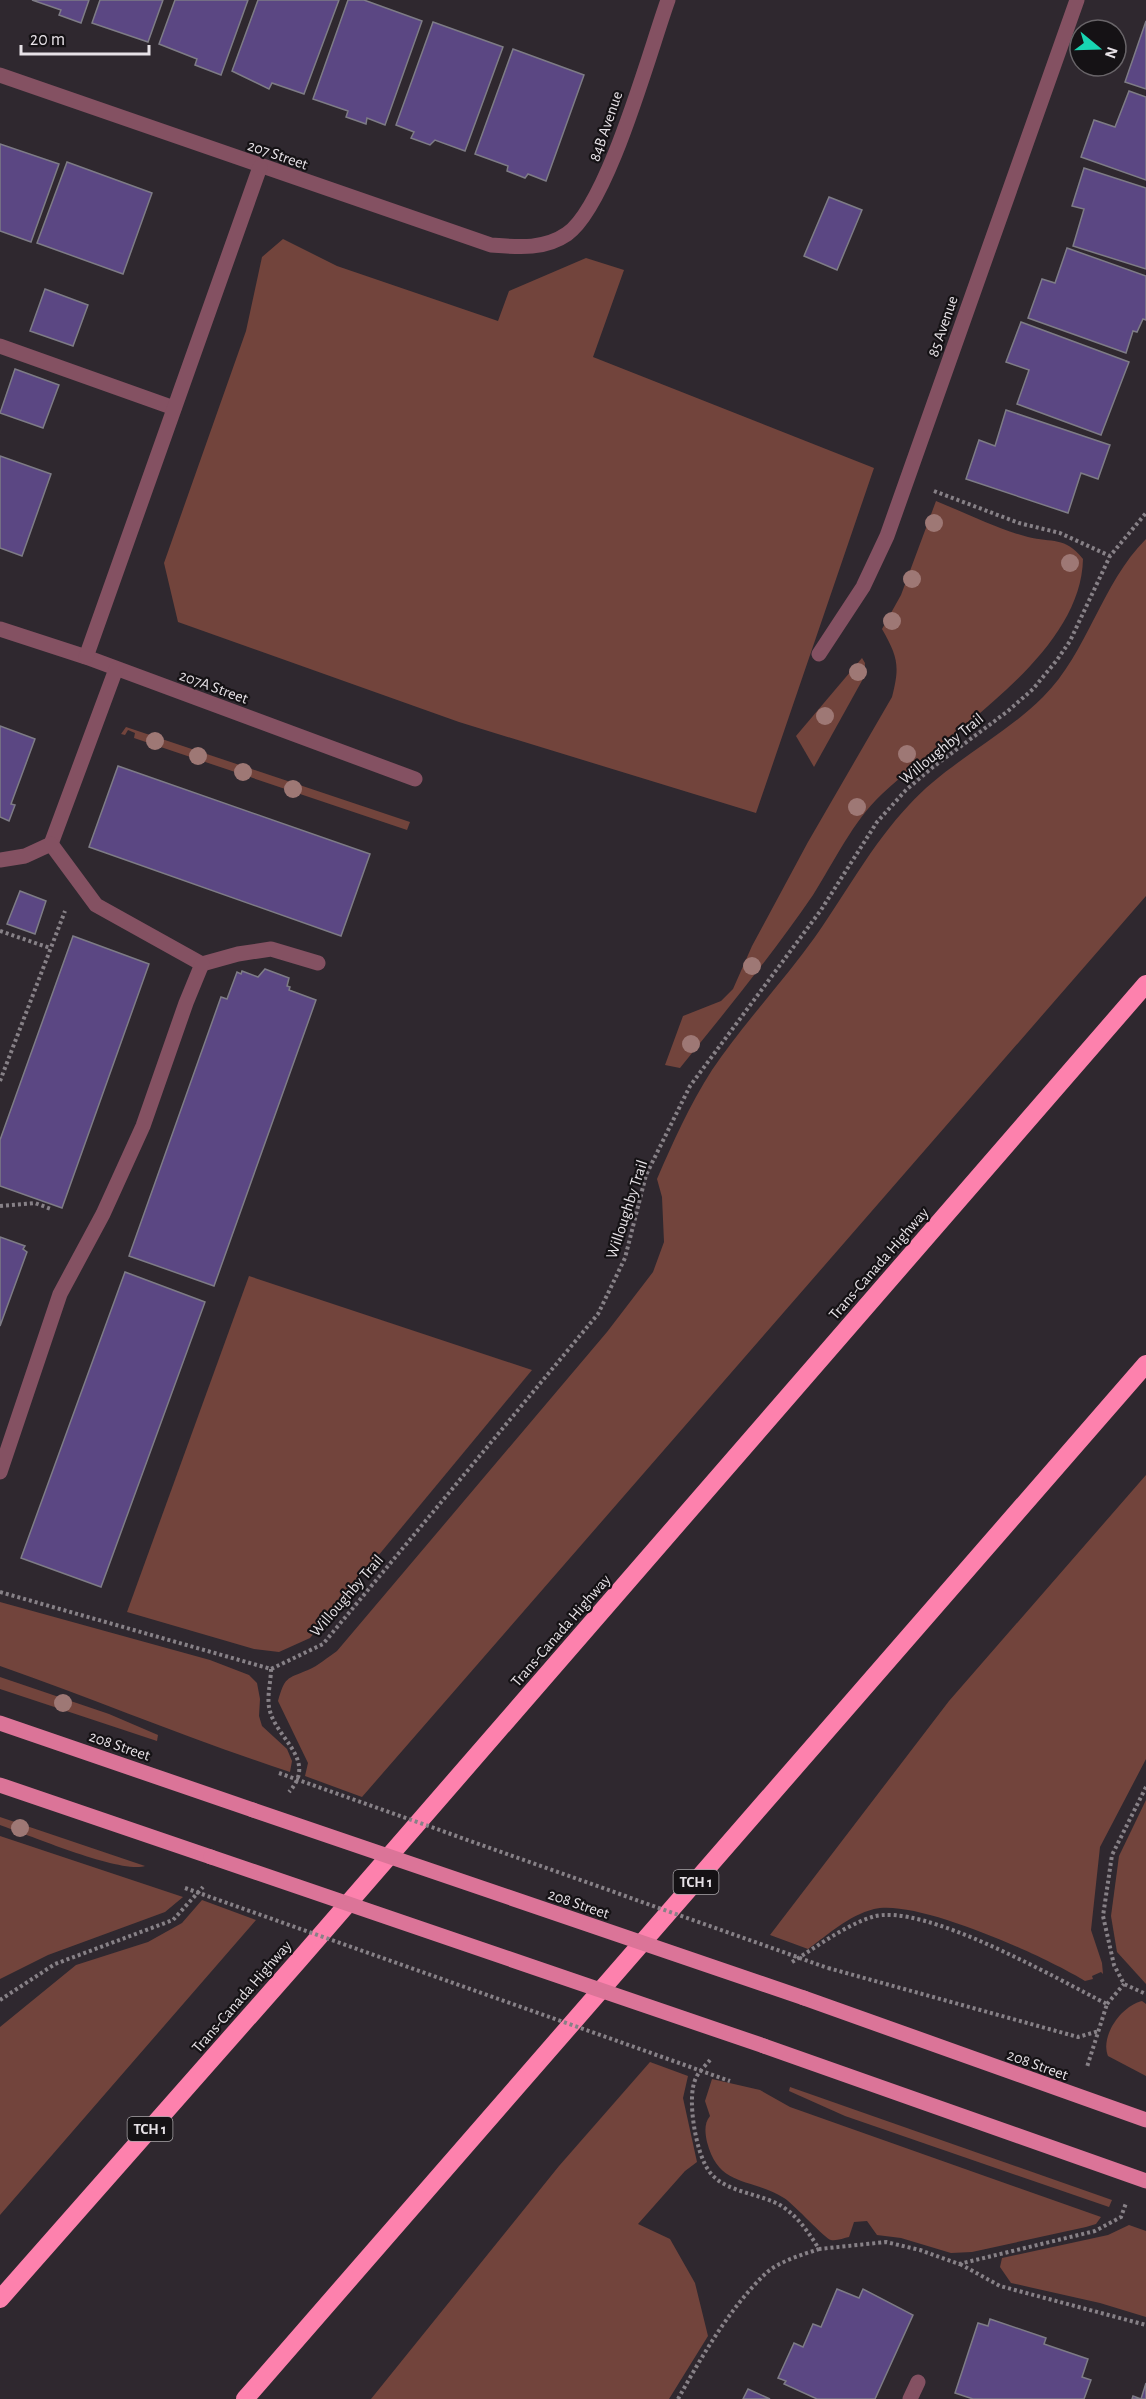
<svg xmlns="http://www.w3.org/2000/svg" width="1146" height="2399" font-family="'Alegreya Sans',sans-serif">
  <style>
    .green { fill: #72443c }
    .building { fill: #5b4783; stroke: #7e7c86; stroke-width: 1.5 }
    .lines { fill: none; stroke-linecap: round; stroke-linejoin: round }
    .path { stroke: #878187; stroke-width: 4; stroke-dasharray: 3 3; stroke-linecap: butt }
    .minor { stroke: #845162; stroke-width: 15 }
    .major { stroke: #db7498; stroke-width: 15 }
    .highway { stroke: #fd81ad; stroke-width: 18 }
    .path-bridge { stroke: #878187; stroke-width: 4; stroke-dasharray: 3 3; stroke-linecap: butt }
    .major-bridge { stroke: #db7498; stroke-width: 15 }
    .tree { fill: #9e7875 }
    .labels { text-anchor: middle; stroke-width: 4.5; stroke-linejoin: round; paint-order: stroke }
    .shield { fill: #151215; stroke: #a8a4a8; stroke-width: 1.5 }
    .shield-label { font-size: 15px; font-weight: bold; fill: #e7e2e7 }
    .street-label { font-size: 16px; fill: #e7e2e7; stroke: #151215 }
  </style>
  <rect width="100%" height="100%" fill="#2f282f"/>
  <g class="green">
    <polygon points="283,239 337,266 498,321 509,291 586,258 624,270 593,357 874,468 756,813 459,722 178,622 164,563 246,331 262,257"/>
    <path d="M936,501C966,513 997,529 1028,537C1052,543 1065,536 1083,559C1081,656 947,733 882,794C853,821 834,862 813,895C772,955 725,1012 680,1068L665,1065L683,1016L721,1001L733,989L752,946L808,842L892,697C900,666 898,657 882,629L901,595Z"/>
    <path d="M1146,539V896L362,1797L305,1776L308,1763L278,1701C285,1677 286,1679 308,1670C318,1666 328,1657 337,1651L607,1332L653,1272L664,1242L662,1197L657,1179C673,1142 690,1104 712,1070C743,1024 782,983 815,937C846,893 872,844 909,805C948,762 1002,738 1043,697C1088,652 1101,584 1146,539Z"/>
    <polygon points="862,658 865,663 864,677 814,767 796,736"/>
    <polygon points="126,727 410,822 407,830 134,738 135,733 128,730 125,735 121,734"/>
    <polygon points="249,1276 532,1370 310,1638 279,1652 254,1649 127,1612"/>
    <path d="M1146,1475V1759L1100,1847L1091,1930L1102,1963L1103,1974L1101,1972L1092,1976L1093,1979L1085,1981C1046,1957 917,1898 874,1909C848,1916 829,1934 808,1949L770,1935L949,1701Z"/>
    <path d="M0,1602L210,1660L249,1675L257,1683L260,1699L259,1716L262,1726L287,1749L292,1761L290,1772C192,1740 97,1700 0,1666Z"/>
    <polygon points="0,1677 109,1714 158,1735 157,1741 0,1689"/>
    <polygon points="1146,1800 1146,1984 1117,1952 1111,1916 1119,1856"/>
    <path d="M0,1817L145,1866C121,1874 29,1835 0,1825Z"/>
    <polygon points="0,1836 183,1897 165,1912 48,1955 0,1979"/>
    <polygon points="202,1900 256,1920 0,2215 0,2027 76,1965 148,1942 182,1923"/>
    <path d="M1142,2001L1146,2004V2076L1108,2056C1100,2036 1121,2006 1142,2001Z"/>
    <polygon points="650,2062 688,2076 683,2098 697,2162 685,2171 638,2224 670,2239 695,2283 708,2336 669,2399 371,2399 559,2166"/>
    <path d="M712,2079L760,2090L790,2107L1101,2217L1096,2224L1086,2227L972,2252L951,2253L901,2238L877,2235L867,2221L854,2222L849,2237C844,2238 837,2241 831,2240C825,2239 795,2205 784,2198C750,2177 719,2188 707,2142C705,2133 704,2123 710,2116L705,2101Z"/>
    <polygon points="790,2087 1112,2200 1109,2207 845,2116 789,2091"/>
    <polygon points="1129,2225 1146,2231 1146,2317 1100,2303 1011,2283 1000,2267 1002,2258 1108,2235"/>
  </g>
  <g class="building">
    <polygon points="32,0 89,0 81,23 59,15 61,10"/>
    <polygon points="100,0 163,0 148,42 92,23"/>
    <polygon points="175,0 248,0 221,75 195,65 197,59 159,44"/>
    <polygon points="258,0 339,0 304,94 272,83 269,89 232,71"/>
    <polygon points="348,0 364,0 422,21 385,125 367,118 366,124 346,117 348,111 313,99"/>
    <polygon points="1146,21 1146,89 1125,82"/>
    <polygon points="433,22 503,47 465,151 435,140 430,145 411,138 414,132 396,125"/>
    <polygon points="513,49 584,75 546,181 528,174 525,178 507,171 508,166 475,154"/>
    <polygon points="1129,91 1146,97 1146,180 1081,157 1094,120 1115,127"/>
    <polygon points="0,144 59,164 31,242 0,231"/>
    <polygon points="67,162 152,193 123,274 37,243"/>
    <polygon points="1084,168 1146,188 1146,269 1073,246 1084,209 1072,206"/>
    <polygon points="829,197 862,210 837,270 804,256"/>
    <polygon points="1067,248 1146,276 1146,320 1143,319 1137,332 1133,331 1126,353 1028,318 1042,279 1055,283"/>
    <polygon points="45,289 88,305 73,346 30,331"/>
    <polygon points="1021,322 1129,362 1101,435 1017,404 1029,370 1006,362"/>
    <polygon points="15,369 59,385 43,428 0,413"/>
    <polygon points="1006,410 1110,445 1098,479 1081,473 1068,513 966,479 979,440 995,446"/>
    <polygon points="0,456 51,474 22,556 0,548"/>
    <polygon points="0,726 35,739 11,804 15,805 9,821 0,817"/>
    <polygon points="118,766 370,854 341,936 89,847"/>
    <polygon points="20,891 46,901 35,934 7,924"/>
    <polygon points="73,936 149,964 62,1208 0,1186 0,1140"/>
    <polygon points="265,969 289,978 287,986 290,987 289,990 316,1000 214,1286 129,1256 221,997 227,999 237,972 241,974 242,971 258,977"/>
    <polygon points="0,1237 25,1246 23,1249 27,1252 0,1326"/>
    <polygon points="125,1272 205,1302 101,1587 21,1558"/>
    <polygon points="837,2289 859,2298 863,2289 913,2315 875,2399 817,2399 784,2384 786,2381 778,2378 794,2343 803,2347 813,2324 821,2327"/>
    <polygon points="990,2319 1046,2338 1044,2344 1088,2359 1082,2377 1091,2380 1084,2399 973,2399 955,2393 978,2323 988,2326"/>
    <polygon points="1146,2383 1146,2399 1132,2399 1133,2396 1141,2399"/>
    <polygon points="748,2389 770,2399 743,2399"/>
  </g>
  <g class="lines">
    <g class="path">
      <polyline points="934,491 1019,523 1060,533 1110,556"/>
      <polyline points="0,931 50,948"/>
      <polyline points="0,1081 65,911"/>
      <polyline points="0,1206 35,1203 51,1209"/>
      <polyline points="0,1592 271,1669 323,1644 598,1314 625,1258 646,1175 690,1086 821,910 877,822 906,790 933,767 1008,711 1033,689 1057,660 1070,641 1110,556 1146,513"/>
      <path d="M271,1669C271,1681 267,1695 269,1707C274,1738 319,1759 289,1792"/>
      <polyline points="1146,1787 1112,1855 1103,1916 1114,1965 1124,1984 1146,1994"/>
      <path d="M792,1962C818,1946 844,1926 872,1917C922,1901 1059,1980 1107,2004L1087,2067"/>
      <polyline points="828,1968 1078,2037 1099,2031"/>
      <polyline points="0,2000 55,1964 173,1920 203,1887"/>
      <polyline points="1107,2004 1124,1984"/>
      <path d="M710,2060C706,2065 699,2071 696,2078C686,2097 696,2154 709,2171C724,2193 762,2193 783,2207C799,2218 809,2233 819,2249L886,2242L920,2250L959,2264L1095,2231L1121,2217L1126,2203"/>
      <polyline points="960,2264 1000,2286 1146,2325"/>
      <path d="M678,2399C702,2356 729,2309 765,2274C779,2261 802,2255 819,2249"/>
    </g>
    <g class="minor">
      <path d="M0,75L491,245C517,247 544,250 567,234C608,205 649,53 668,0"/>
      <polyline points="0,346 174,408"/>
      <polyline points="0,629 86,657 415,779"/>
      <polyline points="819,654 863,587 887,536 1077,0"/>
      <polyline points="86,657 260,167"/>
      <polyline points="51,844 116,669"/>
      <polyline points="0,860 25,856 51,844 96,905 202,964 238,954 271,949 318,963"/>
      <polyline points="0,1472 60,1294 103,1214 143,1126 186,1003 202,964"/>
      <polyline points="910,2399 918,2382"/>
    </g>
    <g class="major">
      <polyline points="0,1723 253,1810"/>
      <polyline points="0,1785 211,1857"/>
      <polyline points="804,1998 1146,2120"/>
      <polyline points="764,2046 1146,2181"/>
    </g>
    <g class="highway">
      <polyline points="0,2299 299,1960 1146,984"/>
      <polyline points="245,2399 1146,1364"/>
    </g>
    <g class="path-bridge">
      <polyline points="279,1773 828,1968"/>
      <polyline points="185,1888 730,2081"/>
    </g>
    <g class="major-bridge">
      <polyline points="253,1810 804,1998"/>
      <polyline points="211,1857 764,2046"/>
    </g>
  </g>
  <g class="tree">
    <circle cx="934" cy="523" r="9"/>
    <circle cx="1070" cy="563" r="9"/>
    <circle cx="912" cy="579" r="9"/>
    <circle cx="892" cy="621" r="9"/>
    <circle cx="858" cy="672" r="9"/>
    <circle cx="825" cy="716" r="9"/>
    <circle cx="155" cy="741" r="9"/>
    <circle cx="907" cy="754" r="9"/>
    <circle cx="198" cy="756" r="9"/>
    <circle cx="243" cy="772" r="9"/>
    <circle cx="293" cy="789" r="9"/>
    <circle cx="857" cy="807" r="9"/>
    <circle cx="752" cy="966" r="9"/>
    <circle cx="691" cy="1044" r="9"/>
    <circle cx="63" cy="1703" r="9"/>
    <circle cx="20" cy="1828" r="9"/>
  </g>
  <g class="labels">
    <g class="shield">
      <rect x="673.5" y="1870" width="45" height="24" rx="4.5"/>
      <rect x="127.5" y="2117" width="45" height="24" rx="4.5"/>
    </g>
    <g class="shield-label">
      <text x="696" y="1887">TCH 1</text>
      <text x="150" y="2134">TCH 1</text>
    </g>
    <g class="street-label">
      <text transform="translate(605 126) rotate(-71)" y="6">84B Avenue</text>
      <text transform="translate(278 154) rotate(19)" y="6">207 Street</text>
      <text transform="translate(942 326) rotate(-71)" y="6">85 Avenue</text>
      <text transform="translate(214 686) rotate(20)" y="6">207A Street</text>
      <text transform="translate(941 748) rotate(-39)" y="6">Willoughby Trail</text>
      <text transform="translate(626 1209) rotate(-72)" y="6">Willoughby Trail</text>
      <text transform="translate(878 1263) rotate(-49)" y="6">Trans-Canada Highway</text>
      <text transform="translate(346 1595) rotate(-49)" y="6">Willoughby Trail</text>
      <text transform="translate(560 1630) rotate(-49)" y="6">Trans-Canada Highway</text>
      <text transform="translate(120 1745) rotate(19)" y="6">208 Street</text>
      <text transform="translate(579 1903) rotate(19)" y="6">208 Street</text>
      <text transform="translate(241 1996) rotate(-49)" y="6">Trans-Canada Highway</text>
      <text transform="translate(1038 2064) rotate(20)" y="6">208 Street</text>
    </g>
  </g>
  <g transform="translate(1098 48) rotate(109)"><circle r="28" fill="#151215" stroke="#696569" stroke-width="1.5"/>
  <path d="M0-4.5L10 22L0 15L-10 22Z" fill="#18d5b2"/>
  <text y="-9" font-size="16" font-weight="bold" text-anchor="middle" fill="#e7e2e7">N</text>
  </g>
  <path d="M21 45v9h128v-9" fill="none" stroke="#e7e2e7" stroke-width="3"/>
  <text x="30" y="45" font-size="18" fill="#e7e2e7" stroke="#151215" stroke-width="4.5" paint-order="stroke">20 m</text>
</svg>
